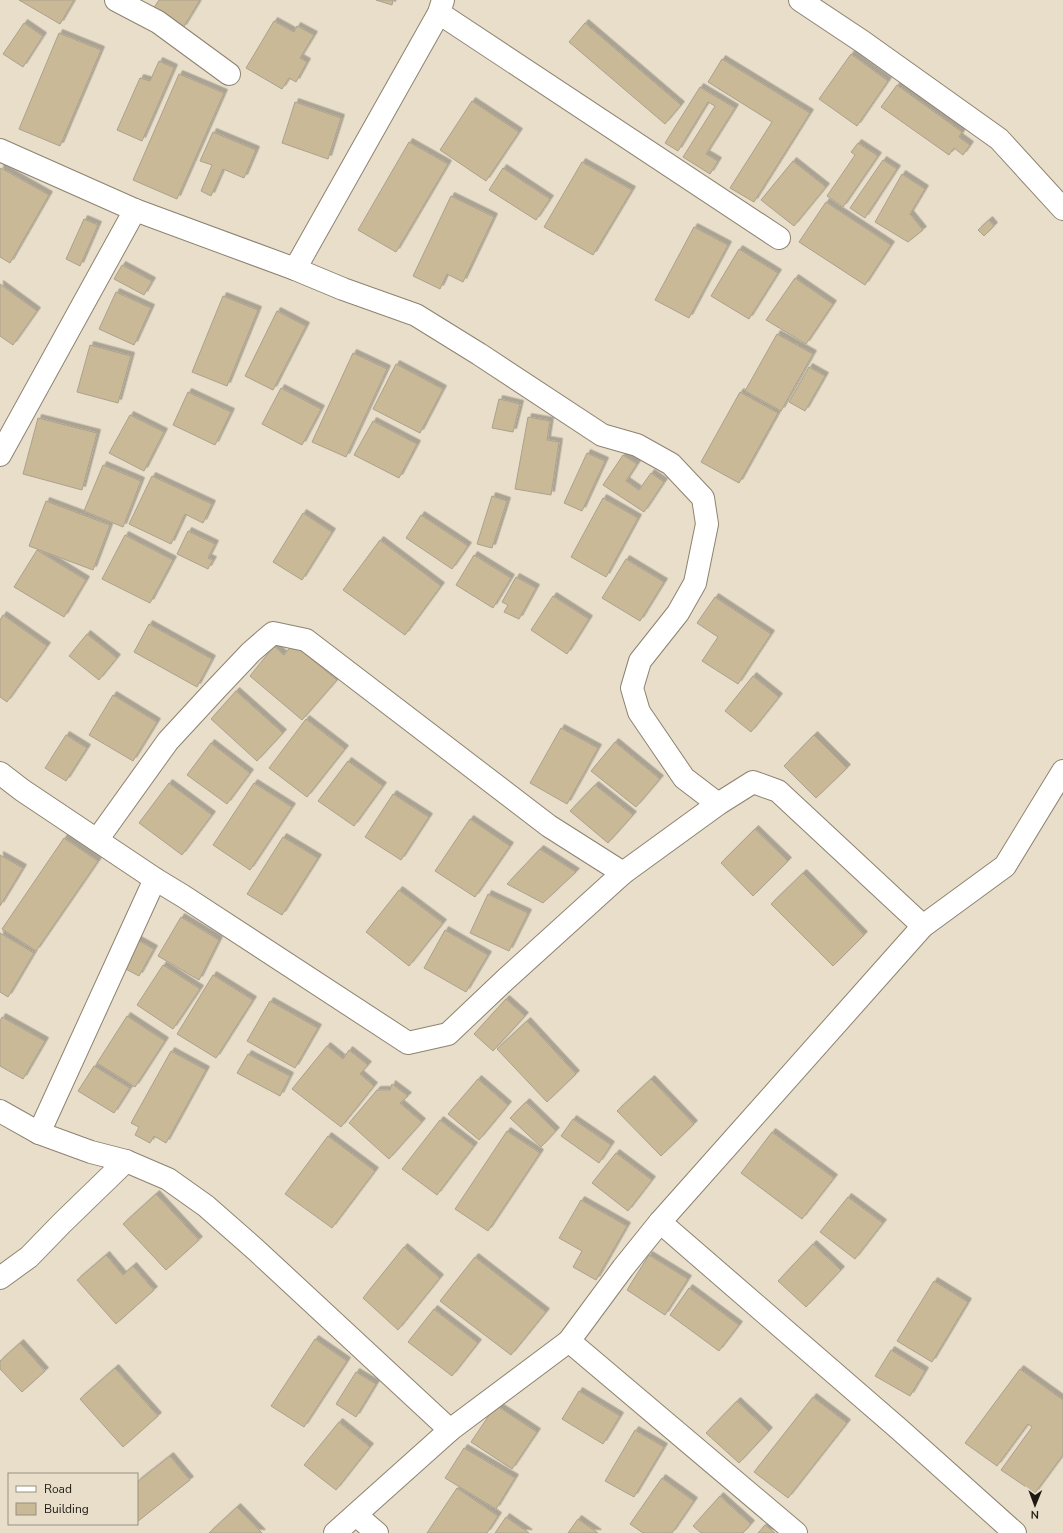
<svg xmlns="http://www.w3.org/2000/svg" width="1063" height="1533" font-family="'Nunito Sans',sans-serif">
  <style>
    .building { fill: #c9b997; stroke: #aba18d; filter: url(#shadow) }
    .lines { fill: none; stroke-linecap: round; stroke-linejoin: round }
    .minor-casing { stroke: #8d8370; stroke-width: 24 }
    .minor { stroke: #fff; stroke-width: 22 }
  </style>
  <defs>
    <filter id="shadow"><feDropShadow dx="3.5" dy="-3.5" stdDeviation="0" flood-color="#0004"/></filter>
  </defs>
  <rect width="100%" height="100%" fill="#e8dec9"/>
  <g class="building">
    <polygon points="19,0 74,0 60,24"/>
    <polygon points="159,0 200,0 183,28 153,9"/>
    <polygon points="376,0 393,0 392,5"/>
    <polygon points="274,21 294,32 297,26 314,35 300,58 307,62 296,82 289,78 282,89 246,68"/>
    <polygon points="24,23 43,36 23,67 3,54"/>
    <polygon points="585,23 681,105 665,124 569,42"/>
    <polygon points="59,33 101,50 60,146 19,129"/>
    <polygon points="851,54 888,81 857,126 819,99"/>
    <polygon points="722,59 810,113 754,202 730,188 772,122 708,82"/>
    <polygon points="159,61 174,68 142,141 117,130 140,78 150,81"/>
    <polygon points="179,74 224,93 177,199 133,180"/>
    <polygon points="897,85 962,132 959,137 970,145 963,155 954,148 949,155 881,107"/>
    <polygon points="700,87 735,108 706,154 718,161 710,174 683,157 715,106 708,102 678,151 665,143"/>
    <polygon points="472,101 519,132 486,181 440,150"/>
    <polygon points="295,102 341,118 328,159 282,143"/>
    <polygon points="213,132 256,150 244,178 223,169 211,196 201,191 212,165 200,161"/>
    <polygon points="409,142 448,164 396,252 358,230"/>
    <polygon points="858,143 878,156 843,207 827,196 855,155 851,152"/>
    <polygon points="883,160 897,169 865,218 850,208"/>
    <polygon points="793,161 826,187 794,226 761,200"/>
    <polygon points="582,162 632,190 593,255 544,227"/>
    <polygon points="1,168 49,195 10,263 0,257 0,170"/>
    <polygon points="503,168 550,199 536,220 489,190"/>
    <polygon points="902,174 925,189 910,214 923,230 908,242 875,222"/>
    <polygon points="451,196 494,217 463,282 447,274 440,289 413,276"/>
    <polygon points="826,202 891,245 865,285 799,242"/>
    <polygon points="84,219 98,225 80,266 66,259"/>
    <polygon points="989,220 994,226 984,236 978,230"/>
    <polygon points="694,227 728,245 689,318 655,300"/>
    <polygon points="739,249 778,273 749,319 711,296"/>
    <polygon points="122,265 152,281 144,295 114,279"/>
    <polygon points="795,278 833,304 806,344 766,320"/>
    <polygon points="0,284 37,311 13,345 0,336"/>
    <polygon points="116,292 151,308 134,345 99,329"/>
    <polygon points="223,296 258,310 227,386 192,372"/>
    <polygon points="277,311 306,326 273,390 245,376"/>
    <polygon points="777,334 813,354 781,411 745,391"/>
    <polygon points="90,345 131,356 118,403 77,392"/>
    <polygon points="353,353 387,369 346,457 312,442"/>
    <polygon points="396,364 443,389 420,433 373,409"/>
    <polygon points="809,367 825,376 805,411 789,402"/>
    <polygon points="281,388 321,409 302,445 262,424"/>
    <polygon points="188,392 231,412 215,445 173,425"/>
    <polygon points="740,392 778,413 739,483 701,462"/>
    <polygon points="499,399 520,404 513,432 492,428"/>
    <polygon points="130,415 164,432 144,471 109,453"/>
    <polygon points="528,417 550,421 547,440 559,442 551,495 515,489"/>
    <polygon points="38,418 97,433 82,490 23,474"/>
    <polygon points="373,421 417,444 399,478 354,455"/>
    <polygon points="587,453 605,461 582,511 564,503"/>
    <polygon points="623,455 637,464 626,481 639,490 651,473 664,482 644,512 603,485"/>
    <polygon points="103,465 141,481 123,527 84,511"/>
    <polygon points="152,476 212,504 203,523 185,514 171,544 129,524"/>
    <polygon points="492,496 507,501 492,548 477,544"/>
    <polygon points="603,498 638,518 606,577 571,557"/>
    <polygon points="46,501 110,525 93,570 29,546"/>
    <polygon points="303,513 332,532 302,580 273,562"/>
    <polygon points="421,515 468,546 452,569 406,538"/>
    <polygon points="188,531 215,544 208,558 213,560 208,569 177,554"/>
    <polygon points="125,535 173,560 150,603 102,579"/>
    <polygon points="380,540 441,586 405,635 343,590"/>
    <polygon points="37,550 86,580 64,617 14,587"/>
    <polygon points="474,555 511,578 493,608 456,585"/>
    <polygon points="626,559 664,582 640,621 602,598"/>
    <polygon points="516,577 536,588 519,619 504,612 508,605 502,602"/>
    <polygon points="553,596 589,619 567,654 531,630"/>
    <polygon points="715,597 771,634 738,684 702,661 718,637 697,623"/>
    <polygon points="3,615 47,646 7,702 0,697 0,620"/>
    <polygon points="149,624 212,659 197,687 134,652"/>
    <polygon points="87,634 117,658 99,680 69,656"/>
    <polygon points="293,644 337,680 302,720 250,676 274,646 284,655"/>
    <polygon points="753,676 779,697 751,732 725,711"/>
    <polygon points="236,691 283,733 257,761 211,719"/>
    <polygon points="113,695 157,722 133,761 89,735"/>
    <polygon points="306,719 345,749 307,797 269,768"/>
    <polygon points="561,728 598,748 567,804 530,783"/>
    <polygon points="66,735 87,748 66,781 45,768"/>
    <polygon points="814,735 847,768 816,798 784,766"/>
    <polygon points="615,742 660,779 636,807 591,771"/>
    <polygon points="211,743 250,773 227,804 187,775"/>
    <polygon points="348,761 383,786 354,826 318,801"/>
    <polygon points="169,783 212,815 182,855 139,823"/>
    <polygon points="254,783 292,807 250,870 213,845"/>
    <polygon points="595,785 633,815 608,843 570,811"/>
    <polygon points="393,794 429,817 401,860 365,837"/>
    <polygon points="470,819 510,846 475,897 435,871"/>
    <polygon points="755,829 788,861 753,896 721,863"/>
    <polygon points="283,837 318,858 282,915 247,894"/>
    <polygon points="64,838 98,861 36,951 2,929"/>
    <polygon points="540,849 576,872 543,903 507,884"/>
    <polygon points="0,855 23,868 0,906"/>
    <polygon points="803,873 864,935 833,966 771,904"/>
    <polygon points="399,890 443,923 409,966 366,932"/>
    <polygon points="488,894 528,913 509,951 470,933"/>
    <polygon points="181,917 219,940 199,980 158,956"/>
    <polygon points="445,930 488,955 466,992 424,968"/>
    <polygon points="0,933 34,953 8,997 0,992"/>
    <polygon points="136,939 154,949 139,976 120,966"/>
    <polygon points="163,965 200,989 173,1029 137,1005"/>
    <polygon points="213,975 253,1000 216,1058 177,1034"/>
    <polygon points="506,999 525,1016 493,1051 474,1034"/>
    <polygon points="270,1001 318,1028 295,1068 247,1041"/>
    <polygon points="127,1016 165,1041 135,1087 97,1063"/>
    <polygon points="2,1017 45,1041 23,1079 0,1066 0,1021"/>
    <polygon points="527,1021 576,1074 547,1102 497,1049"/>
    <polygon points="327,1046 343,1059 349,1050 368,1065 360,1074 374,1086 341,1127 292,1089"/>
    <polygon points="171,1051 206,1070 166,1143 154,1136 150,1143 135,1135 139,1127 131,1123"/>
    <polygon points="248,1054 290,1076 280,1096 237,1073"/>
    <polygon points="94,1066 130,1088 114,1113 78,1091"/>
    <polygon points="478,1079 508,1105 479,1140 448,1114"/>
    <polygon points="651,1079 694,1124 661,1156 617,1111"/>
    <polygon points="392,1084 408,1096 400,1103 422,1122 389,1159 349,1123 377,1090 390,1090"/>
    <polygon points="526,1102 556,1131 541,1147 510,1118"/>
    <polygon points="573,1119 611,1145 599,1163 561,1136"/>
    <polygon points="440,1120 474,1146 437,1195 402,1169"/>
    <polygon points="507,1131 540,1153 488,1231 455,1209"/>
    <polygon points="772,1132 834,1178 802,1219 741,1173"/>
    <polygon points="328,1136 375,1171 332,1228 285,1194"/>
    <polygon points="616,1153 652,1180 628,1211 592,1183"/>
    <polygon points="156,1194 199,1240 166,1270 123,1224"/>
    <polygon points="848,1197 883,1223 855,1259 820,1232"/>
    <polygon points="581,1200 627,1226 596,1280 573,1267 582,1251 559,1238"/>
    <polygon points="813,1244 841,1270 806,1307 778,1281"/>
    <polygon points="404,1247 440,1278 398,1330 363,1298"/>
    <polygon points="106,1255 123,1275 133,1266 154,1290 116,1324 77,1280"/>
    <polygon points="649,1255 688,1279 665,1315 627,1290"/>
    <polygon points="475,1257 546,1312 511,1355 440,1301"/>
    <polygon points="934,1281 968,1302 932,1362 897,1341"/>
    <polygon points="689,1288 739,1325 719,1351 670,1315"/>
    <polygon points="434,1309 478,1343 452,1376 408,1342"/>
    <polygon points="315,1339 347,1361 304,1427 271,1406"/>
    <polygon points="20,1343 45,1371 22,1392 0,1369 0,1361"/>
    <polygon points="891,1350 925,1371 910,1396 875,1376"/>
    <polygon points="115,1368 158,1416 123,1447 80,1399"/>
    <polygon points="1020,1369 1063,1400 1063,1455 1035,1493 1001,1470 1032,1427 1028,1424 997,1466 965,1443"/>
    <polygon points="356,1372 376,1384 356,1417 336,1404"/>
    <polygon points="579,1391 620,1416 603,1444 562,1419"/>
    <polygon points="813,1397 847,1423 788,1498 754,1472"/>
    <polygon points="737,1401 769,1431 739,1463 706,1433"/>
    <polygon points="496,1405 537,1432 512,1469 471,1442"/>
    <polygon points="339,1422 370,1447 336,1490 304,1465"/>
    <polygon points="635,1430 664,1447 634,1497 605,1481"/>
    <polygon points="464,1448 515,1478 496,1509 445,1478"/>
    <polygon points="170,1456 190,1480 137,1522 137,1482"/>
    <polygon points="662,1478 694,1501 672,1533 643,1533 630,1524"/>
    <polygon points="457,1488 498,1516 487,1533 427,1533"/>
    <polygon points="720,1496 751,1524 743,1533 701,1533 693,1526"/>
    <polygon points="237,1507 262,1533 209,1533"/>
    <polygon points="506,1517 529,1533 495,1533"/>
    <polygon points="578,1519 598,1533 568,1533"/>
    <polygon points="765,1525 775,1533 758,1533"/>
  </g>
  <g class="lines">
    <defs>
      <g id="minor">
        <polyline points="116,0 158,22 229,74"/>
        <polyline points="800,0 863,42 999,139 1063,209"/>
        <polyline points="439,13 779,238"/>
        <polyline points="0,150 135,210 295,269 343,289 416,315 479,354 602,435 637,445 671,464 703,498 707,524 695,583 678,613 640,661 632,688 639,712 684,778 718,804"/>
        <polyline points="295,269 439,13 443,0"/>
        <polyline points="0,455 135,210"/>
        <polyline points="0,773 22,790 155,879 183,896 408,1043 448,1034 506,979 623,873 718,804 753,782 778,791 923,926"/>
        <polyline points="97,840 168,741 216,689 251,652 273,633 306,640 549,826 623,873"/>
        <polyline points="0,1111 39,1133 91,1152 126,1161 168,1179 206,1206 256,1250 450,1430"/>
        <polyline points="39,1133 155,879"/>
        <polyline points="660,1222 899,1429 1015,1533"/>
        <polyline points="0,1278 29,1257 62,1223 126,1161"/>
        <polyline points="569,1341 796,1533"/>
        <polyline points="356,1515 377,1533"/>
        <polyline points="335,1533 450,1430 569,1341 623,1268 660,1222 923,926 1005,866 1063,771"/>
      </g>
    </defs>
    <use href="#minor" class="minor-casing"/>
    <use href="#minor" class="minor"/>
  </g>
  <rect x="8" y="1473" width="130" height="52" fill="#e8dec9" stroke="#979080"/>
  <rect x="16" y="1486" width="20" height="6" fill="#ffffff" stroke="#979080"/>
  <text x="44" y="1493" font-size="12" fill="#1e1a12">Road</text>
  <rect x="16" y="1503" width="20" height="12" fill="#c9b997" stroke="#979080"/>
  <text x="44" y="1513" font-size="12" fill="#1e1a12">Building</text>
  <g transform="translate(1035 1505) rotate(181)" stroke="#e8dec9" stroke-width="3" paint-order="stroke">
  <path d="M0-3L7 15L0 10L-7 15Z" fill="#1e1a12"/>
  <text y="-6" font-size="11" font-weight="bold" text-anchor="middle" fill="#1e1a12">N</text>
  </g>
</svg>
